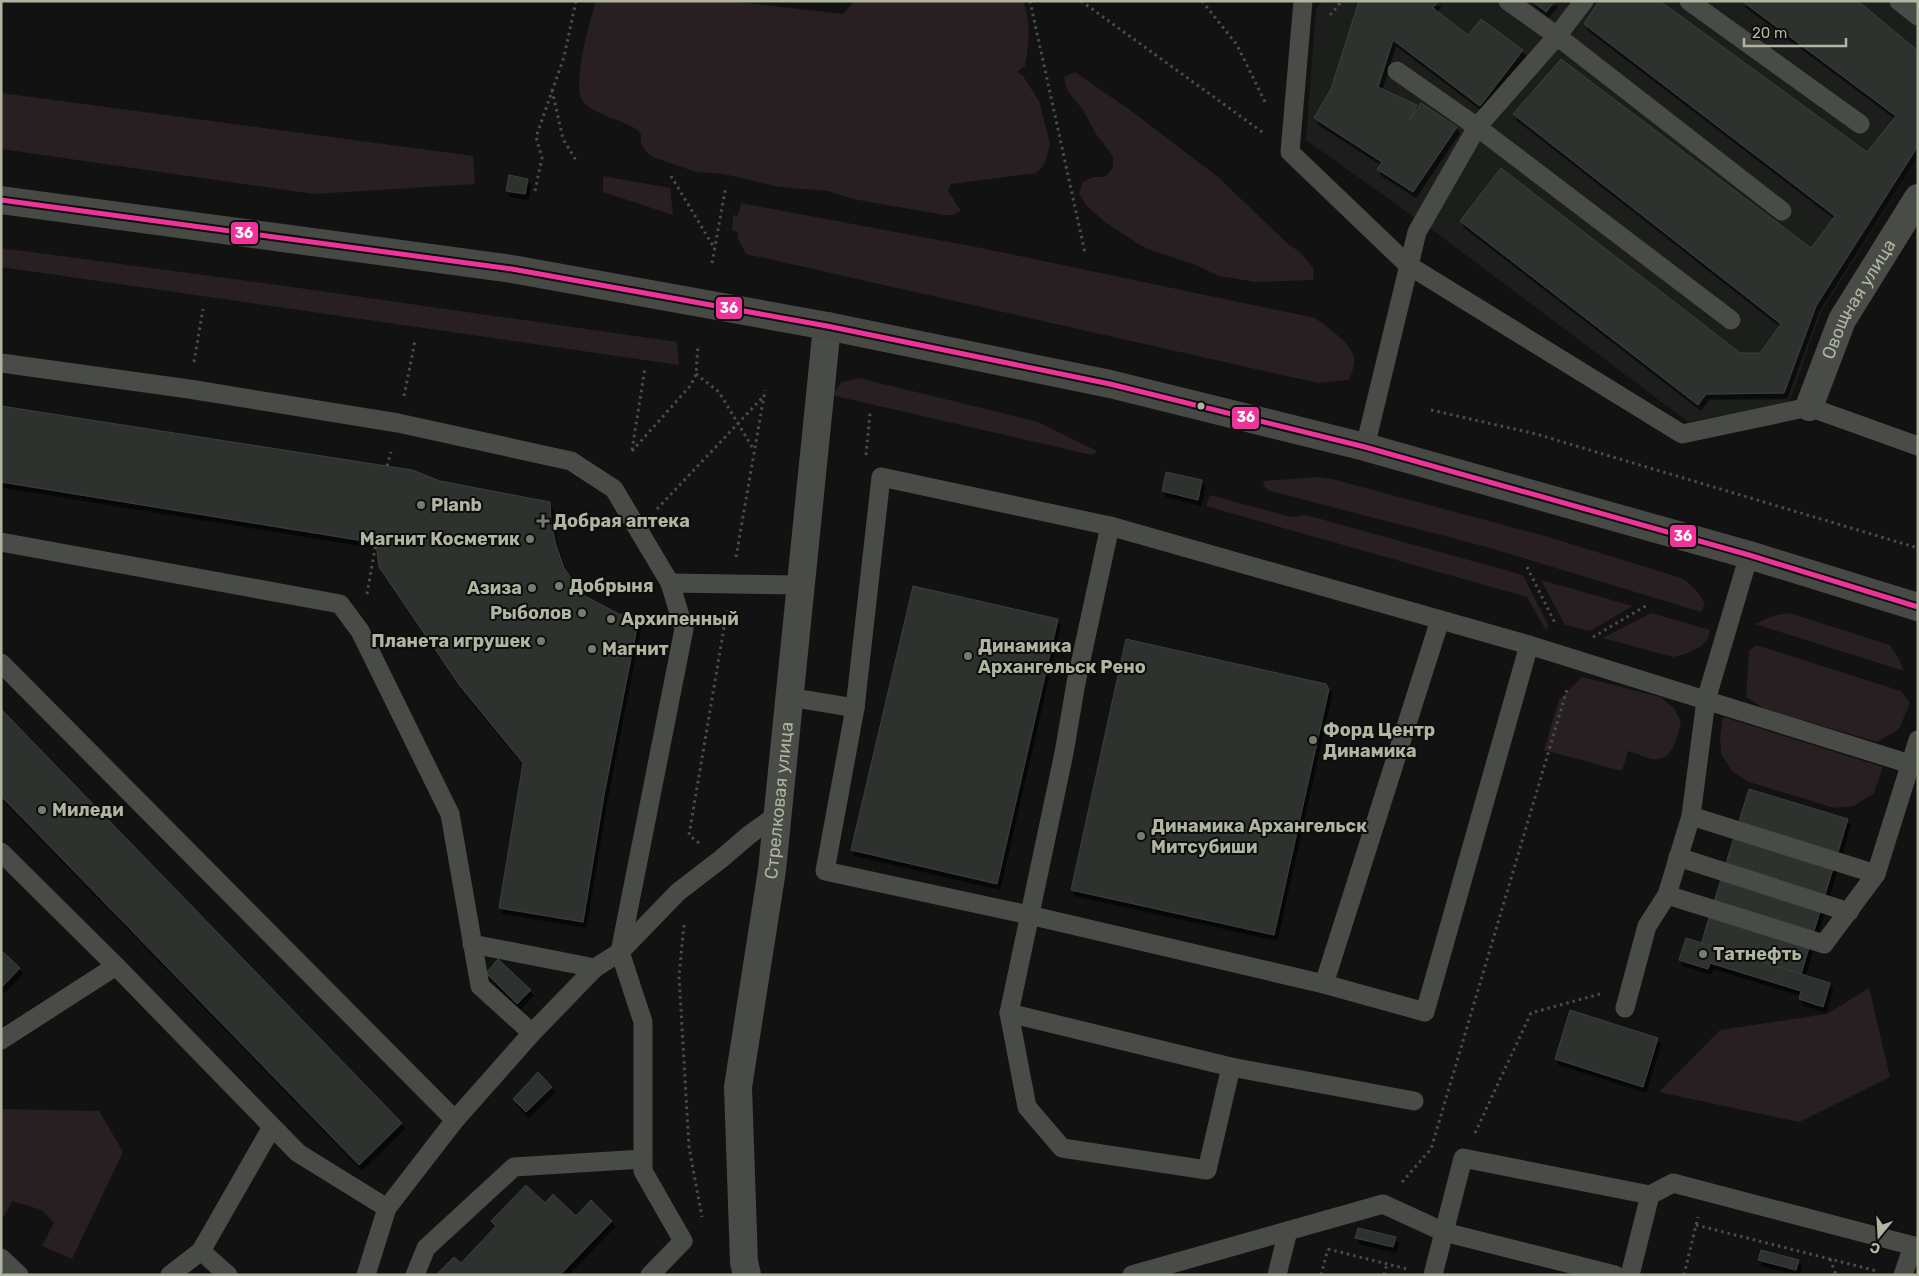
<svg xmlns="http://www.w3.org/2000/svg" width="1919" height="1276" font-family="Rubik,sans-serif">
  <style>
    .built { fill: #1c1e1c }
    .green { fill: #281f22 }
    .building { fill: #2f312e; stroke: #3d3f3a; filter: url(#shadow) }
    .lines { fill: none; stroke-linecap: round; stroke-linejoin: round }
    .path { stroke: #4b4d47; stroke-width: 3; stroke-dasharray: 2.5 4; stroke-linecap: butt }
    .service { stroke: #494b46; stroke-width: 19 }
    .minor { stroke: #494b46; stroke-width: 28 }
    .tertiary { stroke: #494b46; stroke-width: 28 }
    .secondary { stroke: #474a44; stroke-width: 28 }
    .bus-1-casing { stroke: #0d0e0c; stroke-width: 9 }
    .bus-1 { stroke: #ef339a; stroke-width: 5 }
    .bus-dot { fill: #afb5a1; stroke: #0d0e0c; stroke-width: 2 }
    .poi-dot { fill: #787c6f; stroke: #0d0e0c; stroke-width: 2 }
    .labels { text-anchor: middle; stroke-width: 4; stroke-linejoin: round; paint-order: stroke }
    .street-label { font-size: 18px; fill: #afb5a1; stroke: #0d0e0c }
    .poi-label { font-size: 18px; font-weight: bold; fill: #afb5a1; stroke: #0d0e0c; text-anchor: start }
    .line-badge { stroke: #0d0e0c; stroke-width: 2 }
    .badge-label { font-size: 14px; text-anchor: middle; font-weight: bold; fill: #fff }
  </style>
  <defs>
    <filter id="shadow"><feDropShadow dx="3" dy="5.5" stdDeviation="0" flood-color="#0009"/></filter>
  </defs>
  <rect width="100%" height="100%" fill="#121212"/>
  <polygon class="built" points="1323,1 1918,1 1918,158 1821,312 1789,403 1688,422 1431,229 1306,140 1316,9"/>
  <g class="green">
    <path d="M596,1H729L843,14L854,1H1023C1031,23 1029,44 1025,66L1017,72L1023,76L1039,101L1050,144L1046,159L1043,166L1036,173L951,184L948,191L961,211L953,215H944L853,199L828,191L779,187L724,174L696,172L653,157L646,152L641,144V134L636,129C620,119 598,116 584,103C570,89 590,20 596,1Z"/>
    <polygon points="1075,72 1130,110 1218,177 1288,244 1300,252 1314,269 1313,280 1256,282 1219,276 1196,265 1148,249 1137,243 1105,222 1086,205 1079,194 1083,182 1093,177 1105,177 1113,168 1113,156 1096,134 1083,110 1067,90 1064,77"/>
    <polygon points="1,93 473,156 475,184 314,194 1,149"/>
    <polygon points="603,176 670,188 673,215 603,192"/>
    <path d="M741,203L981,248L1315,318C1326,326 1351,343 1354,357C1355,364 1352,373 1349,380L1318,383L746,254L738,239V232L732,231L733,215L738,216Z"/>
    <polygon points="1,248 278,285 677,342 679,365 1,267"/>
    <polygon points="859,378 1038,422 1097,451 1092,455 831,395 842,382"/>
    <path d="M1317,477L1332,479L1545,536L1678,577C1691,582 1697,591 1705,603L1701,612L1487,547L1274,492C1267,490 1264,488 1263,481Z"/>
    <polygon points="1210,495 1291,517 1306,515 1523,575 1548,625 1547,632 1527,597 1206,506"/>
    <polygon points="1541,580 1633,606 1590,631 1565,625"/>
    <polygon points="1651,613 1710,630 1708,639 1700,647 1685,654 1673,657 1603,638"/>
    <polygon points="1789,613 1890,645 1898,657 1904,671 1755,624 1772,616"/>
    <polygon points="1756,645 1901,691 1910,703 1899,729 1877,742 1765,709 1746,697 1749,651"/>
    <path d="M1582,677L1660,697L1674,708L1681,722C1677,737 1673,763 1651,759C1644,757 1636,753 1628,751L1622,771L1544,750L1559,700Z"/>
    <polygon points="1723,717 1883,767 1874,793 1854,806 1834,808 1749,782 1733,772 1721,754 1720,737"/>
    <polygon points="1869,988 1890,1077 1799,1122 1659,1092 1720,1030 1827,1014"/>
    <polygon points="1,1109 99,1111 123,1152 72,1259 42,1246 54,1223 42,1210 12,1201 4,1217 1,1214"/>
  </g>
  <g class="building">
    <polygon points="1359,1 1438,1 1433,8 1468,35 1481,19 1523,50 1480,106 1393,40 1378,87 1417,105 1409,121 1421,103 1457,127 1413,192 1377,169 1382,162 1314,118 1331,89"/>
    <polygon points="1532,1 1555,1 1546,12"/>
    <polygon points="1599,1 1660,1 1867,152 1896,116 1742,1 1858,1 1918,51 1918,146 1816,306 1784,393 1706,394 1698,405 1460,221 1501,168 1739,352 1738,353 1760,353 1781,324 1513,114 1561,59 1811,248 1835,216 1584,24"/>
    <polygon points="509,175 528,179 525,194 506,191"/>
    <polygon points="1,406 412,470 440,481 550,502 551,523 556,545 564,568 583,595 619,614 639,617 604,795 583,922 499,908 523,763 460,686 379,567 376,543 1,482"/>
    <polygon points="1166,472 1202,480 1198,500 1162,491"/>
    <polygon points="913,586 1058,619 997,884 851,850"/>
    <polygon points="1126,639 1326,684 1329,689 1274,935 1071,890"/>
    <polygon points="1,709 402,1123 359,1165 1,796"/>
    <polygon points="1749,789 1848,819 1801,974 1701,944"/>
    <polygon points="1686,938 1830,983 1823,1007 1799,999 1801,991 1710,963 1708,969 1679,960"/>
    <polygon points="1,950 20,968 1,988"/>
    <polygon points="498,959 531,990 517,1004 486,973"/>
    <polygon points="1570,1010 1658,1038 1643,1087 1555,1059"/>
    <polygon points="538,1072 552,1087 526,1112 513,1099"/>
    <polygon points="526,1185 545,1203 553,1194 576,1216 591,1200 612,1221 560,1275 436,1275 454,1257 461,1263 496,1226 491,1221"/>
    <polygon points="1358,1228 1396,1237 1393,1247 1355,1238"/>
    <polygon points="1761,1250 1799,1260 1796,1270 1758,1260"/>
  </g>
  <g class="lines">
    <g class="path">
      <polyline points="1030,1 1085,253"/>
      <polyline points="1081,1 1265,134"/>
      <polyline points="1202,1 1237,45 1265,102"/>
      <polyline points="1330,15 1342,1"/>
      <polyline points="552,90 563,139 577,162"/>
      <polyline points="671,176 715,249"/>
      <polyline points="535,191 542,158 536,137 564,57 576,1"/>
      <polyline points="712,263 726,186"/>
      <polyline points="194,362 203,309"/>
      <polyline points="696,374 719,392 754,450"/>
      <polyline points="404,396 415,341"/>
      <polyline points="1431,410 1536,434 1918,548"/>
      <polyline points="632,450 645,368"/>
      <polyline points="632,451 691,385 696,374 698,346"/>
      <polyline points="866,455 870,413"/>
      <polyline points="387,466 391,452"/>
      <polyline points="657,509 763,397"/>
      <polyline points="736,557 765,390"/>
      <polyline points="1527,567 1556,625"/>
      <polyline points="367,594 376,543"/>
      <polyline points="1593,637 1649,604"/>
      <polyline points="699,843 689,835 727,610"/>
      <polyline points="684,925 679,976 689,1147 702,1217"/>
      <polyline points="1475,1133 1531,1013 1600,994"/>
      <polyline points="1402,1182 1431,1149 1568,686"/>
      <polyline points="1696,1225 1877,1271"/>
      <polyline points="1328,1249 1407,1269"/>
      <polyline points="1830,1259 1836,1275"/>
      <polyline points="1321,1275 1328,1249"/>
      <polyline points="1384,1275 1387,1264"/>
      <polyline points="1684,1275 1698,1217"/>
    </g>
    <g class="service">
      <polyline points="1303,1 1290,152 1408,265 1682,434 1809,407 1918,446"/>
      <polyline points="1508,1 1557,36 1782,211"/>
      <polyline points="1689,1 1860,124"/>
      <polyline points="1899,1 1918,16"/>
      <polyline points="1397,71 1477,127 1731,320"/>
      <polyline points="1,363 189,389 398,423 571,461 614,489 670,583 684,629 620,952 643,1022 643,1171 683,1241 650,1275"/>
      <polyline points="1365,447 1417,232 1477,127 1557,36 1584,1"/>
      <polyline points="1110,526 1076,683 1064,753 1009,1013 1027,1107 1062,1148 1207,1170 1231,1067"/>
      <polyline points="1,542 340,604 360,631 450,814 480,986 532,1033"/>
      <polyline points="670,583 801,585"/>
      <polyline points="1,663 455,1120"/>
      <polyline points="789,697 855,708 881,477 1110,526 1529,645 1910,764"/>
      <polyline points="855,708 825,871 1029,915 1324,984 1425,1012 1529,645"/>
      <polyline points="1691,816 1876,874"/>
      <polyline points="1,852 116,966 298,1153 387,1208"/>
      <polyline points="1678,857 1849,912"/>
      <polyline points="1667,895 1824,944 1876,874 1918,740"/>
      <polyline points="472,944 595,968"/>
      <polyline points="1324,984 1440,620"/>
      <polyline points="1625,1008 1647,926 1667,895 1691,816 1706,700 1749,555"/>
      <polyline points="1009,1013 1231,1067 1414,1101"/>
      <polyline points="1,1040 116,966"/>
      <polyline points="201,1251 228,1275"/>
      <polyline points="1,1258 19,1275"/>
      <polyline points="170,1275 201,1251 272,1127"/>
      <polyline points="366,1275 387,1208 455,1120 532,1033 595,968 620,952 678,892 721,859 749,835 778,814"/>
      <polyline points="415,1275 426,1248 514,1167 643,1159"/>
      <polyline points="1132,1275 1383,1204 1444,1232 1615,1275"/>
      <polyline points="1277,1275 1288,1231"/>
      <polyline points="1433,1275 1463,1158 1650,1195 1673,1183 1918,1247"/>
      <polyline points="1630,1275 1650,1195"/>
      <polyline points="1903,1275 1913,1246"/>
    </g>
    <path class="minor" id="s1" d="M1809,407L1842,320L1918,198"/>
    <path class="tertiary" id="s2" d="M747,1275L744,1262L738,1087L772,870L827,326"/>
    <polyline class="secondary" points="1,200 512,269 827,326 1110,384 1365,447 1749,555 1918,607"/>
    <defs>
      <polyline id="bus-1" points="1,200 512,269 827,326 1110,384 1365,447 1749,555 1918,607"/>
    </defs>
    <use href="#bus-1" class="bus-1-casing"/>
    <use href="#bus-1" class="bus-1"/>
  </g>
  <circle class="bus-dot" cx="1201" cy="406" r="4.5"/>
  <g class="poi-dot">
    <circle cx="421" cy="505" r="5"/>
    <path d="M540.5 513.5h5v5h5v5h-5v5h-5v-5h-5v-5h5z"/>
    <circle cx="530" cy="539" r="5"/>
    <circle cx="559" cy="586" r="5"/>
    <circle cx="532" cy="588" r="5"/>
    <circle cx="582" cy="613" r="5"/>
    <circle cx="611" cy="619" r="5"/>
    <circle cx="541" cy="641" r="5"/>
    <circle cx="592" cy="649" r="5"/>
    <circle cx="968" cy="656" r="5"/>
    <circle cx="1313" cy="740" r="5"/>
    <circle cx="42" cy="810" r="5"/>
    <circle cx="1141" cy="836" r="5"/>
    <circle cx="1703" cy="954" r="5"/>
  </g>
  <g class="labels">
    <g class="street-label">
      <text dy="6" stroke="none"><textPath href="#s1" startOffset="119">Овощная улица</textPath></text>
      <text dy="6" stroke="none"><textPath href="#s2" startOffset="478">Стрелковая улица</textPath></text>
    </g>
    <g class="poi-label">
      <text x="431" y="511">Planb</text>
      <text x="553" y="527">Добрая аптека</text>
      <text x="520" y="545" text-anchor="end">Магнит Косметик</text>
      <text x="569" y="592">Добрыня</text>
      <text x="522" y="594" text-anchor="end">Азиза</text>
      <text x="572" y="619" text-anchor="end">Рыболов</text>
      <text x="621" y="625">Архипенный</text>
      <text x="531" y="647" text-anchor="end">Планета игрушек</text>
      <text x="978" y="652">Динамика<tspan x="978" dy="21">Архангельск Рено</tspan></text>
      <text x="602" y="655">Магнит</text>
      <text x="1323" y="736">Форд Центр<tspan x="1323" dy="21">Динамика</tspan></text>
      <text x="52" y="816">Миледи</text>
      <text x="1151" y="832">Динамика Архангельск<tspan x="1151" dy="21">Митсубиши</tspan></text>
      <text x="1713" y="960">Татнефть</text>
    </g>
  </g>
  <g class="line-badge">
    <rect x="230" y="221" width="29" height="24" rx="5" fill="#ef339a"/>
    <rect x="715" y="296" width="28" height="24" rx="5" fill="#ef339a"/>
    <rect x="1231" y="406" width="29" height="24" rx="5" fill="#ef339a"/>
    <rect x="1669" y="524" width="28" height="24" rx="5" fill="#ef339a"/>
  </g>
  <g class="badge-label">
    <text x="244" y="238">36</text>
    <text x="729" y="313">36</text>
    <text x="1246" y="422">36</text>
    <text x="1683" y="541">36</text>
  </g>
  <rect width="1919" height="1276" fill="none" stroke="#afb5a1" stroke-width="5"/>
  <g transform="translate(1879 1236) rotate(198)" stroke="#0d0e0c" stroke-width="4" paint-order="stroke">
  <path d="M0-4L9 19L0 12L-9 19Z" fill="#afb5a1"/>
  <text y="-8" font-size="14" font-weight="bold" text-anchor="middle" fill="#afb5a1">С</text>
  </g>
  <path d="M1744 38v8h102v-8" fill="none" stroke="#afb5a1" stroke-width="2.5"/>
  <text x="1752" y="38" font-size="15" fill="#afb5a1" stroke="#0d0e0c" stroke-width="4" paint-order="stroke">20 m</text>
</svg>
